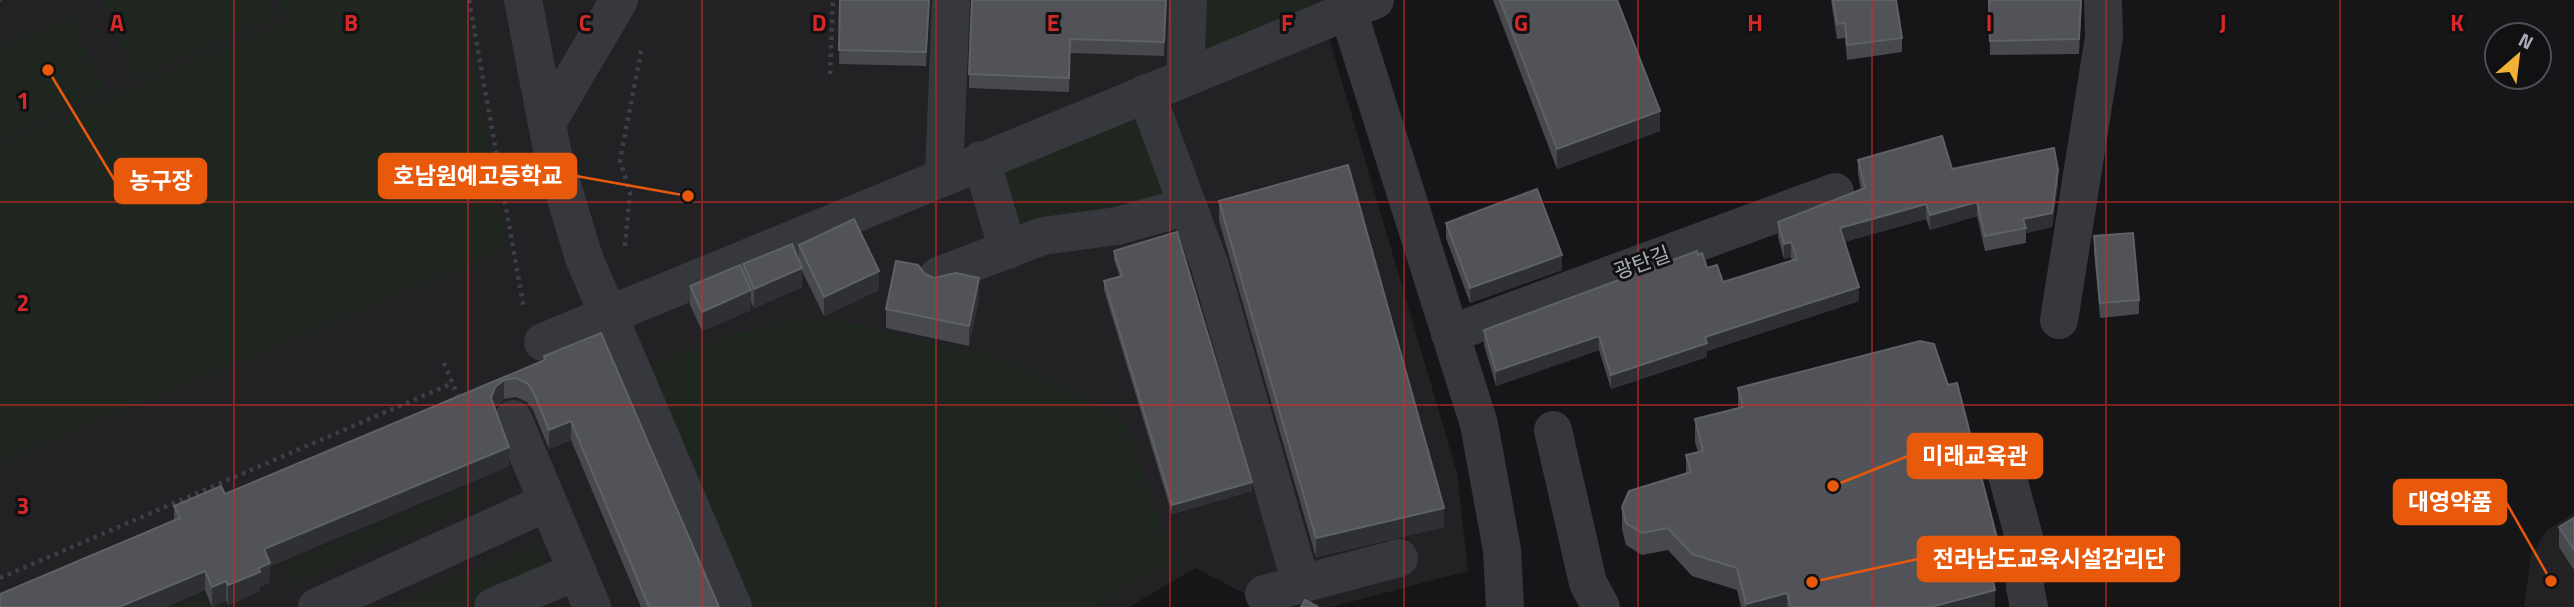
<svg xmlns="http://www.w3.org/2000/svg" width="2574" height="607" font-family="'Titillium Web','Noto Sans KR',sans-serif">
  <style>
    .built { fill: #222225 }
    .green { fill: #1e261f }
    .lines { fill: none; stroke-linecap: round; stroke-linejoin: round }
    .path { stroke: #3d3f44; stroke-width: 4.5; stroke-dasharray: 3.5 5; stroke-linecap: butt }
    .minor { stroke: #37383d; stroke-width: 38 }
    .wall { fill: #47494d }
    .shaded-wall { fill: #2f3033 }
    .building { fill: #525359; stroke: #5f6168; stroke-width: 2 }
    .grid { fill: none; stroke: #d62828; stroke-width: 2; stroke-opacity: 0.55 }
    .labels { text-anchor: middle; stroke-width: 6; stroke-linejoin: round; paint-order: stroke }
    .street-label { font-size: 21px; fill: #a8adb8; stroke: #111113 }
    .grid-label { font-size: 23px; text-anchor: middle; font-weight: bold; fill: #d62828; stroke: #111113; stroke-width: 6; stroke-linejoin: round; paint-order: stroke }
    .leader { fill: none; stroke: #e8590c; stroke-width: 2.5 }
    .callout-dot { fill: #e8590c; stroke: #111113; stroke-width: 2.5 }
    .callout { fill: #e8590c; stroke: #e8590c; stroke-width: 2.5 }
    .callout-label { font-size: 23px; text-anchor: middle; font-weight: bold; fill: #fff }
  </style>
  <rect width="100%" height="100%" fill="#161618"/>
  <g class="built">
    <polygon points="0,0 1331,0 1320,7 1457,473 1468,571 1331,607 1271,607 1195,568 1129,607 0,607"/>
    <polygon points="2574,514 2574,607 2524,607 2531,555 2547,530"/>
  </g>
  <g class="green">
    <polygon points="106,0 269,0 276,17 136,79 102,2"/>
    <polygon points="278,0 462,0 507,249 0,462 0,144 286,20"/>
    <polygon points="1200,0 1309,0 1309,7 1199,53"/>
    <polygon points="71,16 105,92 0,139 0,47"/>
    <polygon points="1137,108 1169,193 1023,233 1003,168"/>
    <polygon points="804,319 831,319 1005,359 1124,417 1173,562 1117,591 1093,607 753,607 649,366 728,335"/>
    <polygon points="471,485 479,504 288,585 280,566"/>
    <polygon points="537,543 549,573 470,607 387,607"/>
    <polygon points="203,594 209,607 173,607"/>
  </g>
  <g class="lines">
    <g class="path">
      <polyline points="469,0 524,309"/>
      <polyline points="0,1 1,0"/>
      <polyline points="830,74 833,0"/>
      <polyline points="625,246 630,193 620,160 642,46"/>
      <polyline points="444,363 460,401"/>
      <polyline points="0,578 453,383"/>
    </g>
    <g class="minor">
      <polyline points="523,0 553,155 584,258 733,607"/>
      <polyline points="1375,0 1348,11 1479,424 1502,550 1505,607"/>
      <polyline points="1185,77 1188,0"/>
      <polyline points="1146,93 1210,266 1301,584"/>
      <polyline points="547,123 619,0"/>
      <polyline points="981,160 1008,250"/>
      <polyline points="944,175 951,0"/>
      <polyline points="938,276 1043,236 1117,226 1188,206"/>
      <polyline points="2059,320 2104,37 2103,0"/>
      <polyline points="1450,334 1835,192"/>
      <polyline points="543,342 1348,11"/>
      <polyline points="513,419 592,607"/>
      <polyline points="1553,430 1588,583 1601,607"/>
      <polyline points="2004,464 2028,552 2025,587 2029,607"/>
      <polyline points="1264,594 1399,558"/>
      <polyline points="317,607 548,502"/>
      <polyline points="493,607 577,571"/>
    </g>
  </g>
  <g class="wall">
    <polygon points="840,0 929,0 926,66 839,64"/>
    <polygon points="1166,0 1164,56 1070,53 1069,92 969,88 969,74"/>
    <polygon points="1493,0 1617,0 1660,131 1557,169"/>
    <polygon points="1831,0 1896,0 1902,38 1902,52 1847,60 1845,38 1837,39"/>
    <polygon points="1989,0 2082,0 2079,54 1990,55"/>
    <polygon points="1858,160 1952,169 2058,185 2052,227 2026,233 2026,243 1985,251 1977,216 1930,230 1926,219 1844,242 1859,301 1707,351 1707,357 1611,389 1599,350 1496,386 1484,345 1484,330 1698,255 1707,268 1723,282 1792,261 1791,257 1784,259 1778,237 1778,222 1861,190 1858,174"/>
    <polygon points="1219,201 1444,527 1316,557 1219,221"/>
    <polygon points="1446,223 1562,270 1470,303 1446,238"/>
    <polygon points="2094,236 2139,300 2139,314 2100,318 2094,251"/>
    <polygon points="799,245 879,290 824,316 802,271 802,287 754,308 751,302 751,310 702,331 690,305 690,286 743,272 743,264 799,260"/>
    <polygon points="1114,251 1252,491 1172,514 1104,290 1104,281 1120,277 1114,260"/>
    <polygon points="925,274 979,297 969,346 886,328 886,309"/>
    <polygon points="544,356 719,607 641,607 571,440 549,449 533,410 527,402 516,397 504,399 495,407 509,466 270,566 270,582 260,587 260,591 228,605 226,600 212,607 205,590 166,607 0,607 174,521 174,506 225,494 544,361"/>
    <polygon points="1738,388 1997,560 1989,562 1995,607 1741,607 1737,590 1692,576 1668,550 1642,555 1626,545 1622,529 1622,507 1686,474 1686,455 1698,452 1695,442 1695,419 1738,408"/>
    <polygon points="2574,518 2574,570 2559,547 2559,527"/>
  </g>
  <g class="shaded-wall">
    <polygon points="2081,0 2082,0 2079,54 2079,39"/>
    <polygon points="1660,111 1660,131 1557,169 1557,149"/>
    <polygon points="2058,170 2058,185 2052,227 2026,233 2023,219"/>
    <polygon points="1977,202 1977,216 1930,230 1930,215"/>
    <polygon points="1926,204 1926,219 1840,243 1840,228"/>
    <polygon points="1791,242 1791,257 1784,259 1784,244"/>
    <polygon points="1562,255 1562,270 1470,303 1470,288"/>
    <polygon points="802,268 802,287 754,308 754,289"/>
    <polygon points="879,271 879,290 824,316 824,297"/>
    <polygon points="979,278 979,297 969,346 969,326"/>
    <polygon points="1859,287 1859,301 1707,351 1707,357 1611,389 1611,375 1705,337"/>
    <polygon points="751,290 751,310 702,331 702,312"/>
    <polygon points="1599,336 1599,350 1496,386 1496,371"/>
    <polygon points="504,380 504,399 495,406 491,417 491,398 495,387"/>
    <polygon points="571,421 571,440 549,449 549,430"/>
    <polygon points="509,447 509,466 270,566 270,582 260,587 260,591 228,605 228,585 259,568 264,549"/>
    <polygon points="1252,482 1252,491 1172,514 1172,505"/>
    <polygon points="1444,508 1444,527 1316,557 1316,538"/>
    <polygon points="1997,538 1997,560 1984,563 1984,541"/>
    <polygon points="205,571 205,590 166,607 119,607"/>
    <polygon points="226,581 226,600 212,607 212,587"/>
    <polygon points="1995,590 1995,607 1931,607"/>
    <polygon points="1787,593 1787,607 1746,607 1746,604"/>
  </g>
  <g class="building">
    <polygon points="840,0 929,0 926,52 839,50"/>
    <polygon points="972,0 1166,0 1164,42 1070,39 1069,78 969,74"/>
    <polygon points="1500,0 1617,0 1660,111 1557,149"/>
    <polygon points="1833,0 1896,0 1902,38 1847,45 1845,23 1837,24"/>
    <polygon points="1989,0 2081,0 2079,39 1990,41"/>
    <polygon points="1942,136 1952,169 2054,148 2058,170 2052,213 2023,219 2026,228 1985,236 1977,202 1930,215 1926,204 1840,228 1859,287 1705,337 1707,343 1611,375 1599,336 1496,371 1484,330 1697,251 1698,255 1702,253 1707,268 1717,265 1723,282 1797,259 1791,242 1784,244 1778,222 1865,188 1858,160"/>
    <polygon points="1348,165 1444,508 1316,538 1219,201"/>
    <polygon points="1537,189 1562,255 1470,288 1446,223"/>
    <polygon points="854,219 879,271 824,297 799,245"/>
    <polygon points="1177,232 1252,482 1172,505 1104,281 1122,276 1114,251"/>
    <polygon points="2133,233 2139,300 2100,303 2094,236"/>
    <polygon points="792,244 802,268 754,289 743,264"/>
    <polygon points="896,261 918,265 925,274 934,278 956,273 979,278 969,326 886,309"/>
    <polygon points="740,265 751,290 702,312 690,286"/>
    <polygon points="601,333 719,607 649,607 571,421 549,430 533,391 527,383 516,378 504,380 495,387 491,398 509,447 264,549 270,563 259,568 260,572 228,585 226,581 212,587 205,571 119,607 0,607 0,594 180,518 174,506 221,486 225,494 545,360 544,356"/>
    <polygon points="1920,341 1934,344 1948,385 1957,383 1997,538 1984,541 1995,590 1931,607 1791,607 1787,593 1746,604 1737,568 1692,554 1668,528 1642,533 1626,523 1622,507 1629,491 1691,472 1686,455 1703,451 1695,419 1743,407 1738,388"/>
    <polygon points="2574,518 2574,550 2559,527"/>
    <polygon points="1305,600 1318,607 1301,607"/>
  </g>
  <path class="grid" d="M234,0V607M468,0V607M702,0V607M936,0V607M1170,0V607M1404,0V607M1638,0V607M1872,0V607M2106,0V607M2340,0V607M0,202H2574M0,405H2574"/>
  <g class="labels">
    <g class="street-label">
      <text transform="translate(1642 263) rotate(-20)" y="7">광탄길</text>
    </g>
  </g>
  <g class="grid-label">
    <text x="117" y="31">A</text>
    <text x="351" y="31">B</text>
    <text x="585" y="31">C</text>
    <text x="819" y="31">D</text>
    <text x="1053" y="31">E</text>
    <text x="1287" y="31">F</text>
    <text x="1521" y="31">G</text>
    <text x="1755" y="31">H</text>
    <text x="1989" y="31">I</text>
    <text x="2223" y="31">J</text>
    <text x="2457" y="31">K</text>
    <text x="23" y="109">1</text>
    <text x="23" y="311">2</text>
    <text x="23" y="514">3</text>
  </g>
  <path class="leader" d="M688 196L576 176M48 70L115 181M1833 486L1908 456M2551 581L2506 502M1812 582L1918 559"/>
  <g class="callout-dot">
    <circle cx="688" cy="196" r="7"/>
    <circle cx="48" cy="70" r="7"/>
    <circle cx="1833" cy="486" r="7"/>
    <circle cx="2551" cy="581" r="7"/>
    <circle cx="1812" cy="582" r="7"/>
  </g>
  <g class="callout">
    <rect x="379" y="154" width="197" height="44" rx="7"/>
    <rect x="115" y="159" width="91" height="44" rx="7"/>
    <rect x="1908" y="434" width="134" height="44" rx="7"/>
    <rect x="2394" y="480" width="112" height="44" rx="7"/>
    <rect x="1918" y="537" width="261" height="44" rx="7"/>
  </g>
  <g class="callout-label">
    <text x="478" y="184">호남원예고등학교</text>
    <text x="161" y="189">농구장</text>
    <text x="1975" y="464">미래교육관</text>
    <text x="2450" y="510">대영약품</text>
    <text x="2049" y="567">전라남도교육시설감리단</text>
  </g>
  <g transform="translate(2518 56) rotate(28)"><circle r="33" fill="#111113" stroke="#4d4f55" stroke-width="2"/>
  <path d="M0-5L12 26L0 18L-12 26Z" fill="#f2b134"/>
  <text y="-10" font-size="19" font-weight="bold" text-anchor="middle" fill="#a8adb8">N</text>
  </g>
</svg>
